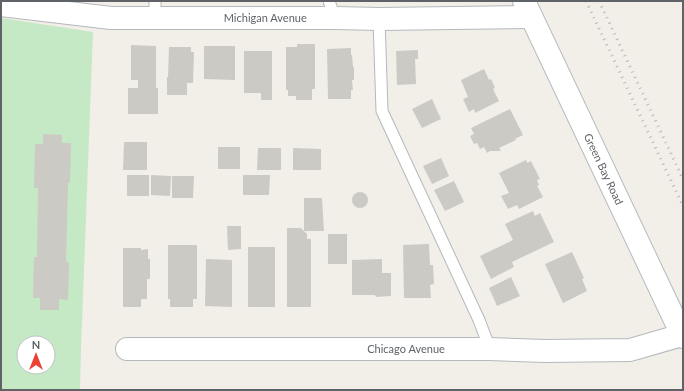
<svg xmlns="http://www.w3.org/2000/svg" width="684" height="391" font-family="Lato,sans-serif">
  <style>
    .green { fill: #c5e8c5; fill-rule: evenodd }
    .building { fill: #cccac5 }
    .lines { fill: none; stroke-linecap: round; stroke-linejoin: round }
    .service-casing { stroke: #b5b8bc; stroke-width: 13 }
    .minor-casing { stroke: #b5b8bc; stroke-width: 24 }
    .secondary-casing { stroke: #b6babf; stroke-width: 24 }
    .service { stroke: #fff; stroke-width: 11 }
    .minor { stroke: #fff; stroke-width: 22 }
    .secondary { stroke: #fff; stroke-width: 22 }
    .rail { stroke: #b6b7b8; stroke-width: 3; stroke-dasharray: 1 5; stroke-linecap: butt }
    .labels { text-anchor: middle; stroke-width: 3.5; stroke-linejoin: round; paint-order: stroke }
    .street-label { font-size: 11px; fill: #5f6368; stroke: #fff }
  </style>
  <rect width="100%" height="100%" fill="#f1efe8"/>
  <path class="green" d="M1,18L93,32L81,348L80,390H1ZM24,343H48V367H24Z"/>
  <g class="building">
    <polygon points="297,44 315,44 315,89 312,89 312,100 296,100 296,96 288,96 288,90 286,90 286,47 297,47"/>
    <polygon points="131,45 156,46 156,88 158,88 158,114 128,114 128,88 138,88 138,80 131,80"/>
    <polygon points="204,46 235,46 235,80 204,79"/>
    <polygon points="169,47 191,47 191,52 194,52 193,83 187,83 187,95 167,95 167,77 168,77"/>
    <polygon points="351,48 351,55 352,55 353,67 354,67 354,80 352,80 353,90 351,90 351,99 328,99 327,49"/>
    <polygon points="418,50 418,59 415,59 416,84 397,85 396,51"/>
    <polygon points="244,51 272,51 272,100 261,100 261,93 244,93"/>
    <polygon points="484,69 489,80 491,79 495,88 493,89 499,101 475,113 474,109 469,112 463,99 468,97 461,80"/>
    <polygon points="432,99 441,119 422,128 412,109"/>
    <polygon points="510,109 523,135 515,139 516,140 499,148 501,151 490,151 487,153 484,147 480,149 477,143 474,144 470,136 474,134 471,128"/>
    <polygon points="43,134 62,135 62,143 71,143 70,183 68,183 66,262 69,262 68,300 59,299 59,310 40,310 40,298 33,298 34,257 37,257 38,188 34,188 35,144 43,144"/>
    <polygon points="124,142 147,142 147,170 123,170"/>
    <rect x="218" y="147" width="22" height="22"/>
    <polygon points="258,148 281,148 281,170 257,170"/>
    <polygon points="293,148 321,149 321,170 293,170"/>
    <polygon points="441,158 449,176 432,184 423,166"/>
    <polygon points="526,160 527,163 531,161 540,179 537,180 539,185 537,186 543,197 519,209 517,205 508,209 501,196 509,193 499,173"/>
    <rect x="127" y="175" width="22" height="21"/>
    <polygon points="151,175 171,176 170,196 151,195"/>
    <polygon points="243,175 270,175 269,195 243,195"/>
    <polygon points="172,176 194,176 193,198 172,198"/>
    <polygon points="454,181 464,202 445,211 434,190"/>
    <circle cx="360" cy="200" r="8"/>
    <polygon points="304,198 322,198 324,231 304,231"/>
    <polygon points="533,211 535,216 540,213 554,242 512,262 514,267 491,279 480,256 513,240 505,224"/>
    <polygon points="227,226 241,226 241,249 228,250"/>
    <polygon points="287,228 301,228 307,234 307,239 311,239 311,307 287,307"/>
    <rect x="328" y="234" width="19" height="30"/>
    <polygon points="429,244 430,265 433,265 434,284 430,285 431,298 404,298 403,245"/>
    <polygon points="168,245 197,245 197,299 193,299 193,307 170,307 170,299 168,299"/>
    <rect x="248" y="247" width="27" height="60"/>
    <polygon points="123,248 141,248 141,250 148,249 148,259 150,259 150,279 147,279 147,299 141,299 141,307 123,307"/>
    <polygon points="572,252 584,278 582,279 587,291 563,303 545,264"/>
    <polygon points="206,259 232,260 232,307 205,306"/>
    <polygon points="382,259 382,273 391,273 391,296 376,297 375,295 352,295 352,260"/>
    <polygon points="511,277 520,296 497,306 489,288"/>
  </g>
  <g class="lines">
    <defs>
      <g id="service">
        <polyline points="155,1 155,18"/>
        <polyline points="329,1 335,18"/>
        <polyline points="379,19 382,111 479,320 490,349"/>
      </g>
      <g id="minor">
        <path id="s1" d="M1,5L111,18H335L379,19L531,17"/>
        <path id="s2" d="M127,349H490L545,351L630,350L682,335"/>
      </g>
      <g id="secondary">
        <path id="s3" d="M524,1L683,337"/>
      </g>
    </defs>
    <use href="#service" class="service-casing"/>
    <use href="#minor" class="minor-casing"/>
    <use href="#secondary" class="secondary-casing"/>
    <use href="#service" class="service"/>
    <use href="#minor" class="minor"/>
    <use href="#secondary" class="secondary"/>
    <g class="rail">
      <polyline points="586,1 683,206"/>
      <polyline points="599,1 683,179"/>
    </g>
  </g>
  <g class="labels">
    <g class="street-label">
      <text dy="4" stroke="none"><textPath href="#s1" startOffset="265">Michigan Avenue</textPath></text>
      <text dy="4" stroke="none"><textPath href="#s3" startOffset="186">Green Bay Road</textPath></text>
      <text dy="4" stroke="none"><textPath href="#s2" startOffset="279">Chicago Avenue</textPath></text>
    </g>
  </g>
  <rect width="684" height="391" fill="none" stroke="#5f6368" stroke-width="4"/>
  <g transform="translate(36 355)"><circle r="19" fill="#ffffff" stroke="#bfc1c3"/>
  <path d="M0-3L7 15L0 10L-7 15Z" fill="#ea4335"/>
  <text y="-6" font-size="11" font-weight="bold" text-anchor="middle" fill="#5f6368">N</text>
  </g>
</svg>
